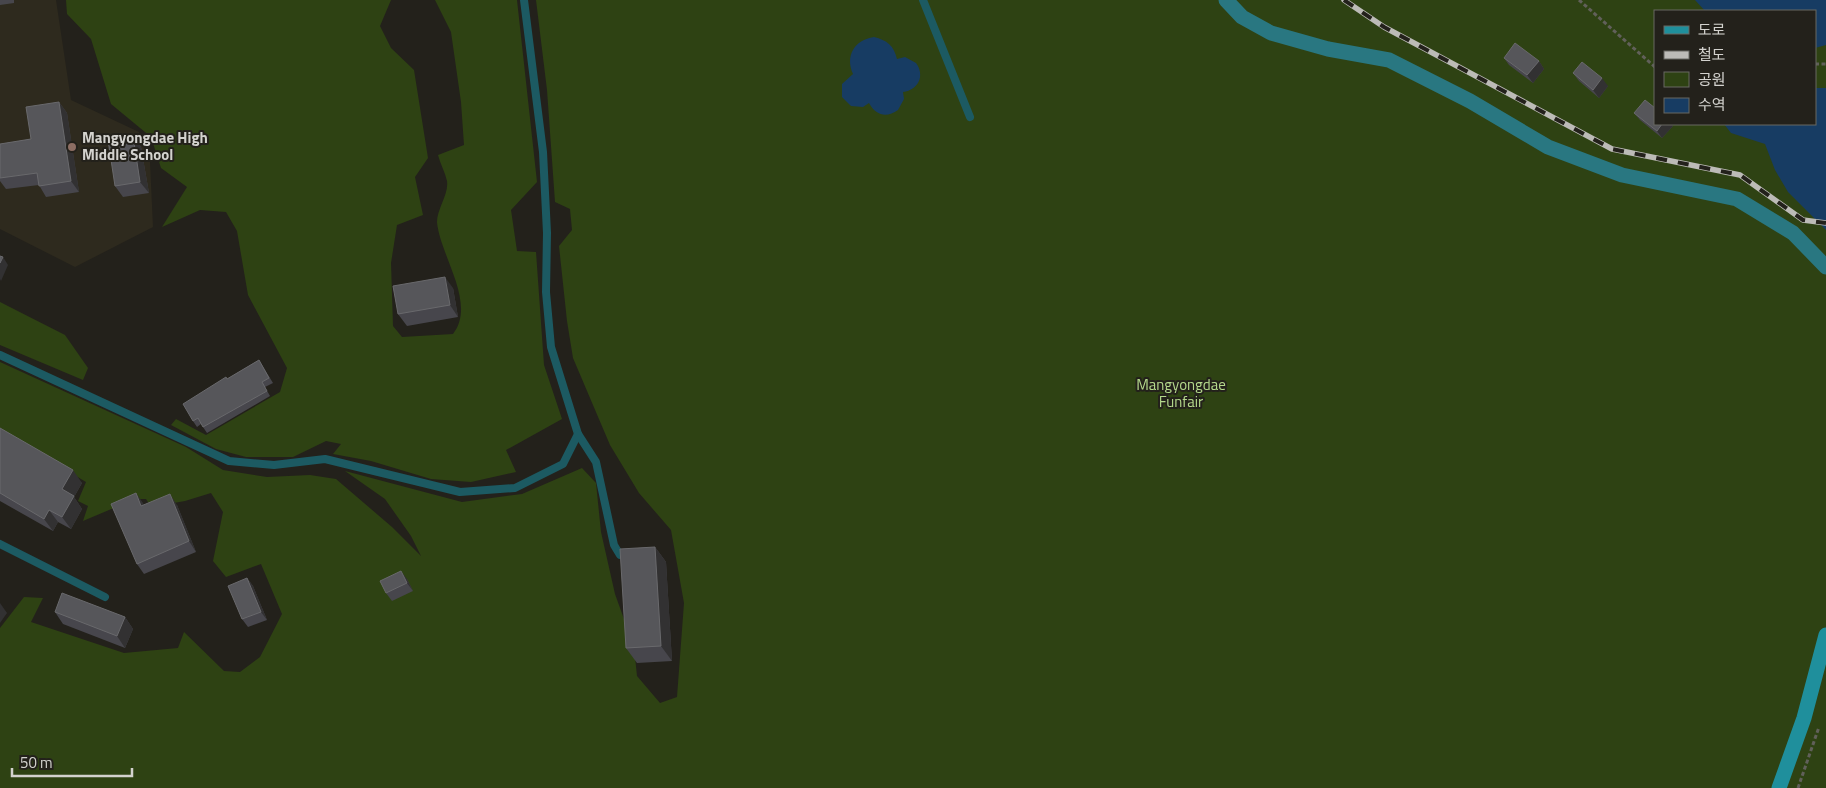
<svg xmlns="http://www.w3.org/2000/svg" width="1826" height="788" font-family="'Titillium Web','Noto Sans KR',sans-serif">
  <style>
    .built { fill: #2e2a1e }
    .green { fill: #2e4213; fill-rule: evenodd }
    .water { fill: #173c63 }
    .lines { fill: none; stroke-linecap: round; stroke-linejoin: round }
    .path { stroke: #61605a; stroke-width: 3; stroke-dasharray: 4 2.5; stroke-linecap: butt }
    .lane { stroke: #1c5a62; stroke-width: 8 }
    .secondary { stroke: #297781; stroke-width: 15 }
    .primary { stroke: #1f8f9c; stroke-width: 15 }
    .rail-casing { stroke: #bcbbb7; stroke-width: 5.5 }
    .rail { stroke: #23211b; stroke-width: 4; stroke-dasharray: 11; stroke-linecap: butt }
    .wall { fill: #47464c }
    .shaded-wall { fill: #323132 }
    .building { fill: #56565a; stroke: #69696c }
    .education-dot { fill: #8d6e63; stroke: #23211b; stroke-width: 2 }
    .labels { text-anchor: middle; stroke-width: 4; stroke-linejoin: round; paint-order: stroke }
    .poi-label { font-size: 15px; font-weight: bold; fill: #d3d2ce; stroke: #23211b; text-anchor: start }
    .park-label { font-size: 15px; fill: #b4d88b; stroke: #23211b }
  </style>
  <rect width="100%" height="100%" fill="#23211b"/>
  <polygon class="built" points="0,0 56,0 71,100 139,132 150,162 153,227 75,267 0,229"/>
  <g class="green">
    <path d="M66,0H391L380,26L391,48L414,70L428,158L415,177L423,215L397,225L391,263L393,326L402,337L453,334C477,303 440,256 437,222C437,209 449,194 447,181C445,172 440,163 438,155L464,145L461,102L451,32L435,0H517L537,182L511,210L517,251L536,252L544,365L562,419L506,450L516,472L471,482L431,479L371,461L333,454L341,444L326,441L293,457H246L216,449L171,425L176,419L206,435L280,392L287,368L248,295L237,231L226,212L200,210L162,227L187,187L161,168L151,137L111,104L91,39L67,14Z"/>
    <path d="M536,0H1826V788H0V628L24,597L43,598L31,622L124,653L178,648L184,632L224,671L240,672L260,657L282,614L261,564L226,577L213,561L223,512L211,493L185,501L151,507L146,499H135L83,521L88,506L78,501L86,482L0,431V362L186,447L223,470L267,477L310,475L336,479L392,527L421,556L411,536L385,499L345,471L462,502L522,494L582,468L596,483L601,532L615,594L634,647L637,676L660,703L677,697L684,603L671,530L639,493L610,445L573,358L567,321L559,246L572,230L570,209L555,202L547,90ZM1655,11H1815V124H1655Z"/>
    <polygon points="0,302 65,335 88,368 83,380 0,345"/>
  </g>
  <g class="water">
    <polygon points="1695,0 1826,0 1826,45 1815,48 1815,11 1705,11"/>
    <path d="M874,37C887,40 894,46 897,59L905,57L916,63C925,75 919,90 903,92L904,99L898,110C887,118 876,116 869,103L863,107L851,106L842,97V84L853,74C845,56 854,40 874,37Z"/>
    <polygon points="1815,88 1826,88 1826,230 1788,192 1775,170 1765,144 1731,133 1724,124 1815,124"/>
  </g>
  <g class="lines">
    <g class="path">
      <polyline points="1579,0 1655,67"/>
      <polyline points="1815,64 1826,64"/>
      <polyline points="1798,788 1819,727"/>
    </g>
    <g class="lane">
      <polyline points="524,0 543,152 547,233 546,292 551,347 578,434 596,462 614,545 620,555 631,553"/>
      <polyline points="923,0 970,117"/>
      <polyline points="0,355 229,461 274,465 325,459 460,492 515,488 563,464 578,434"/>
      <polyline points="0,544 105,597"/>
    </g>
    <polyline class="secondary" points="1226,0 1242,17 1271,33 1328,49 1389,60 1470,101 1548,147 1622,175 1737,199 1793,233 1826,267"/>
    <polyline class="primary" points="1779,788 1804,718 1826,635"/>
    <defs>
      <polyline id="rail" points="1344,0 1384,27 1612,149 1740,175 1803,220 1826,223"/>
    </defs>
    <use href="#rail" class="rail-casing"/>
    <use href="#rail" class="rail"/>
  </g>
  <g class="wall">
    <polygon points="0,0 14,0 14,3 0,5"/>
    <polygon points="1504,58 1539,61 1544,69 1533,83 1509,65"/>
    <polygon points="1573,73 1608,86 1599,98 1579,81"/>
    <polygon points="59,102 67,113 79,192 46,197 39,185 6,189 0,181 0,144 31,139"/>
    <polygon points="1634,113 1673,126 1662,138 1640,120"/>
    <polygon points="133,136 141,147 149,193 123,197 115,186"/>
    <polygon points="453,288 458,317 407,326 398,314"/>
    <polygon points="259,360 273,383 265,387 270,396 207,433 201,424 197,427 193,421 227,379"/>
    <polygon points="0,428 82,483 74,497 82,509 71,529 58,522 53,531 0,501"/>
    <polygon points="143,503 143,505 177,505 196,552 144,574 137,564"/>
    <polygon points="655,547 666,562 672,661 637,663 626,648"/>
    <polygon points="247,578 253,586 267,620 248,627 242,619"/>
    <polygon points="407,579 413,591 392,601 386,593"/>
    <polygon points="55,612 125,617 133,629 125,648 63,624"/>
  </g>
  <g class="shaded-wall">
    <polygon points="1539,61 1544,69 1533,83 1527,75"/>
    <polygon points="1602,78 1608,86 1599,98 1593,90"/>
    <polygon points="59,102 67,113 79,192 71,181"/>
    <polygon points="1662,124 1671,124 1673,126 1662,138 1657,131"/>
    <polygon points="133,136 141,147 149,193 140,182"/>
    <polygon points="3,257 8,265 1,281 0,279 0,263"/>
    <polygon points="445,277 453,288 458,317 450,305"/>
    <polygon points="73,470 82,483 74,497 82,509 71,529 62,517 62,489"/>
    <polygon points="136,493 143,503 148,516 141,506"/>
    <polygon points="170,494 177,505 196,552 189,541"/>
    <polygon points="49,510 58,522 53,531 44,519"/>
    <polygon points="655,547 666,562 672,661 661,646"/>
    <polygon points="401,571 407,579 413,591 407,583"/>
    <polygon points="247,578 253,586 267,620 261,612"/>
    <polygon points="0,603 7,613 0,623"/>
    <polygon points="125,617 133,629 125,648 117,636"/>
  </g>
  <g class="building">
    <polygon points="1515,43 1539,61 1527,75 1504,58"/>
    <polygon points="1582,62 1602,78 1593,90 1573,73"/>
    <polygon points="1645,100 1655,108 1655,124 1662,124 1657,131 1634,113"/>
    <polygon points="59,102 71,181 39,186 37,173 0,178 0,144 31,139 26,107"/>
    <polygon points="133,136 140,182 115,186 108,140"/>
    <polygon points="0,256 3,257 0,263"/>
    <polygon points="445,277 450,305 398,314 393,286"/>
    <polygon points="259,360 269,378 262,382 267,391 203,427 198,418 193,421 183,404 226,377 227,379"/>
    <polygon points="0,428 73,470 62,489 74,496 62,517 49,510 44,519 0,493"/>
    <polygon points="136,493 141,506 170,494 189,541 137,564 111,504"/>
    <polygon points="655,547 661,646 626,648 620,549"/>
    <polygon points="401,571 407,583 386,593 380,581"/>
    <polygon points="247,578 261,612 242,619 228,586"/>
    <polygon points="62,593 125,617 117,636 55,612"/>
  </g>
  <circle class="education-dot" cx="72" cy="147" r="5"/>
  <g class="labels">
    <g class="poi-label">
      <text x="82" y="143">Mangyongdae High<tspan x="82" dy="17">Middle School</tspan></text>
    </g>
    <g class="park-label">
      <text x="1181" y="390">Mangyongdae<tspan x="1181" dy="17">Funfair</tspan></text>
    </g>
  </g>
  <rect x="1654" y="10" width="162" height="115" fill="#23211b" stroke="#696863"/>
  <rect x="1664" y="26" width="25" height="8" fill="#1f8f9c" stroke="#696863"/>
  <text x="1698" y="35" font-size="15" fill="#d3d2ce">도로</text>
  <rect x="1664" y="51" width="25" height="8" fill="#bcbbb7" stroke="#696863"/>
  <text x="1698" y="60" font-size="15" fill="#d3d2ce">철도</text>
  <rect x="1664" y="72" width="25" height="15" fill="#2e4213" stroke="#696863"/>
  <text x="1698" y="85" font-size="15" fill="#d3d2ce">공원</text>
  <rect x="1664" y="98" width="25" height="15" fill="#173c63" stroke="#696863"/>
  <text x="1698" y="110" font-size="15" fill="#d3d2ce">수역</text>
  <path d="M12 768v8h120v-8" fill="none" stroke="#d3d2ce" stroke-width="2.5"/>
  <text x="20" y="768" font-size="15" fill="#d3d2ce" stroke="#23211b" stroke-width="4" paint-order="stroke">50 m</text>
</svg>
